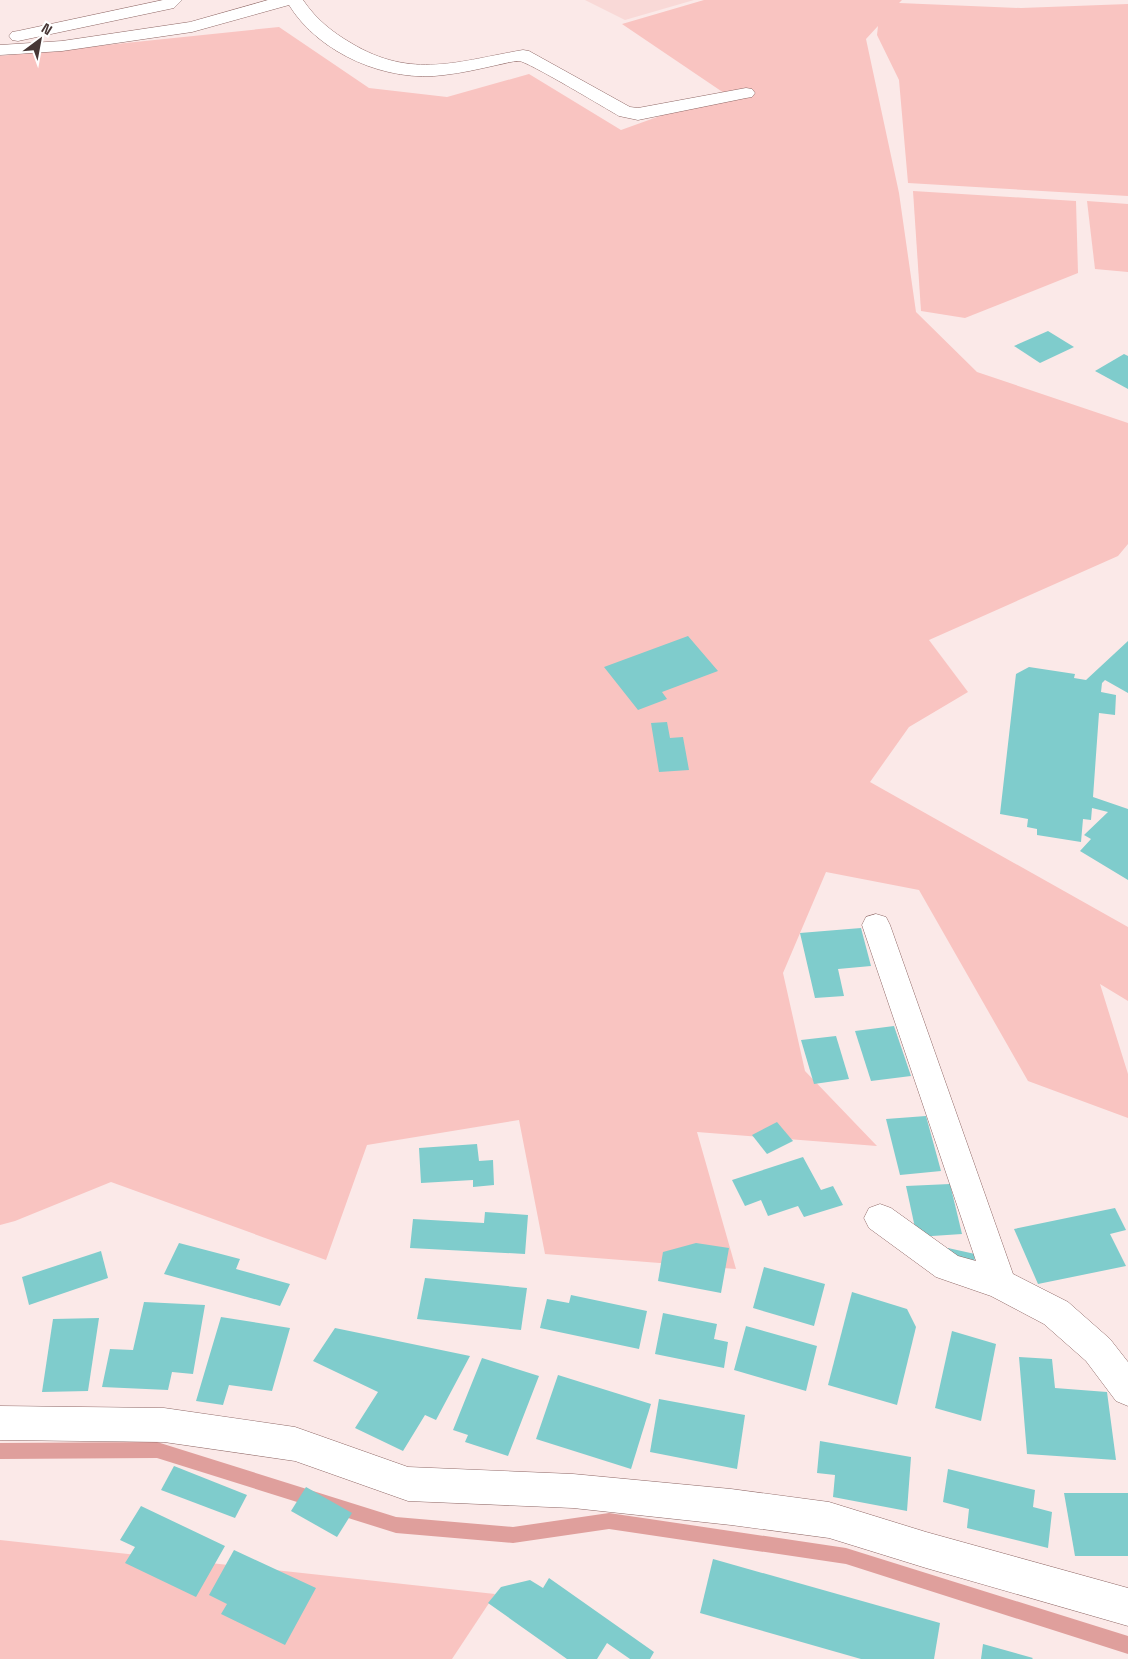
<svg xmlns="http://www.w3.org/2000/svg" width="1128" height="1659" font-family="'Space Grotesk',sans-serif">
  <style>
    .built { fill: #f9d9d7 }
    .green { fill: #f9c4c1 }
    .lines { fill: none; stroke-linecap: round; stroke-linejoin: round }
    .stream { fill: #df9f9c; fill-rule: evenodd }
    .building { fill: #7fcccc }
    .minor-casing { stroke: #8f6866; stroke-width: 1 }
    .minor { fill: #fff; fill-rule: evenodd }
  </style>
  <rect width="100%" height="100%" fill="#fbe9e8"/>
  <polygon class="built" points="585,0 694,0 625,20"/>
  <g class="green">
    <polygon points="704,0 902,0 899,3 1021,8 1128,4 1128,196 908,183 899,80 877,35 878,26 866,39 899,193 916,312 977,372 1128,423 1128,544 1118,556 929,640 968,692 909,727 870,782 1128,927 1128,1001 1100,984 1128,1074 1128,1118 1028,1081 919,890 826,872 783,973 805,1071 877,1146 697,1132 736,1269 545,1254 519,1120 367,1145 326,1260 111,1182 15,1221 0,1225 0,56 279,27 369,88 447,97 529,74 621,130 724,93 622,24"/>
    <polygon points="913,191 1076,201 1078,273 965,318 921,311"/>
    <polygon points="1087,201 1128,204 1128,272 1095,269"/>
    <polygon points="0,1540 495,1594 452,1659 0,1659"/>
  </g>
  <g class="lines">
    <polygon class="stream" points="157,1442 396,1517 513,1527 609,1513 846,1548 1128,1636 1128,1654 846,1564 609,1529 513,1543 396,1533 157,1458 0,1459 0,1443"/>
  </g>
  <g class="building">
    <polygon points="1048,331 1074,347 1040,363 1014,346"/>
    <polygon points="1124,354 1128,356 1128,389 1095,371"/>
    <polygon points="688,636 718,671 662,692 667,699 638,710 604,667"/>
    <polygon points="1128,641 1128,693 1105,680 1102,683 1101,692 1116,695 1115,715 1099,713 1093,797 1128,809 1128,880 1080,851 1091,839 1084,835 1108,812 1092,808 1091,820 1083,819 1081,842 1037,835 1037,829 1027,827 1028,819 1000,814 1016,674 1029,667 1075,674 1074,678 1086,680"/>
    <polygon points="667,722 670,738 683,737 689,770 659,772 651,723"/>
    <polygon points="861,928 871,966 838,969 844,996 815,998 800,933"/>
    <polygon points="894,1026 911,1076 871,1081 855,1031"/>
    <polygon points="836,1036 849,1079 814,1084 801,1040"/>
    <polygon points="926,1116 941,1171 900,1175 886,1119"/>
    <polygon points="777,1122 793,1141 767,1154 752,1135"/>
    <polygon points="477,1144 479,1161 493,1160 494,1185 473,1187 473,1180 421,1183 419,1148"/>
    <polygon points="803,1157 821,1190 833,1186 843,1205 804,1217 798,1206 768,1216 761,1200 745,1206 732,1180"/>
    <polygon points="950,1184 962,1234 917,1237 906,1186"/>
    <polygon points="1115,1208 1126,1230 1110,1234 1126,1266 1038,1284 1014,1229"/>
    <polygon points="485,1212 528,1215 525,1254 410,1248 413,1219 484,1223"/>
    <polygon points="179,1243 240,1259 236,1269 290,1284 280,1306 164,1274"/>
    <polygon points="696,1243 729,1248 721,1293 658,1281 663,1252"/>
    <polygon points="948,1248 975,1254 974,1266 946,1261"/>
    <polygon points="101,1251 108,1278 29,1305 22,1277"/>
    <polygon points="764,1267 825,1284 814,1326 753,1308"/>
    <polygon points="425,1278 527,1288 521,1330 417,1319"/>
    <polygon points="852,1292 907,1309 916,1327 897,1405 828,1385"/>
    <polygon points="571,1295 647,1311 639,1349 540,1328 547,1299 569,1303"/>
    <polygon points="144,1302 205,1305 193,1374 172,1372 168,1390 102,1387 110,1349 133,1350"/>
    <polygon points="663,1313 717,1324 714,1339 728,1342 724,1368 655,1354"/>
    <polygon points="221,1317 290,1328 272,1391 229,1385 223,1405 196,1401"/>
    <polygon points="99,1318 88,1391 42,1392 53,1319"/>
    <polygon points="746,1326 817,1346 806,1391 734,1370"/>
    <polygon points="335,1328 470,1356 436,1420 425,1415 403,1451 355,1428 378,1392 313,1361"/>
    <polygon points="952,1331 996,1344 981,1421 935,1408"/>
    <polygon points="1019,1357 1052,1359 1055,1388 1107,1392 1116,1460 1027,1454"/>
    <polygon points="482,1358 539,1376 508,1456 465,1442 468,1435 453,1430"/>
    <polygon points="558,1375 651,1404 631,1469 536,1439"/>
    <polygon points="659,1399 745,1415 737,1469 650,1452"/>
    <polygon points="820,1441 911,1457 907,1511 833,1497 835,1475 817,1473"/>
    <polygon points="174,1466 247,1495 235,1518 161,1490"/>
    <polygon points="948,1469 1035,1490 1033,1507 1052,1512 1048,1548 967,1528 969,1509 943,1502"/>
    <polygon points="306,1487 352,1513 337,1537 291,1511"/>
    <polygon points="1064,1493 1128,1493 1128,1556 1075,1556"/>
    <polygon points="141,1506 225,1546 196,1597 125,1563 135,1547 120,1540"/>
    <polygon points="234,1550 316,1588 285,1645 221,1614 227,1604 209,1595"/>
    <polygon points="713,1559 940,1623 934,1659 861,1659 700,1613"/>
    <polygon points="549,1578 654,1652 650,1659 630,1659 607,1643 597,1659 567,1659 488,1603 501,1587 530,1580 543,1588"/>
    <polygon points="983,1644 1033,1658 1032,1659 981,1659"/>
  </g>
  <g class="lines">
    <defs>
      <g id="minor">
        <polygon points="163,0 182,0 174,8 18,41 12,40 9,36 12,32 18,31"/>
        <path d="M268,0H303C316,19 332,32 351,43C412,80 459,61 523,50L529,51L630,107L638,108L746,88L752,89L755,93L752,97L746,98L638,120L619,116C605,108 527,61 519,61C512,61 503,64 497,65C479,69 462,73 444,75C388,83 319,54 289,5L192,32L62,51L0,55V45L62,41L190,22Z"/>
        <polygon points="876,914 886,917 890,925 1013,1274 1068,1302 1110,1339 1128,1362 1128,1406 1116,1401 1086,1361 1044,1324 991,1296 936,1277 869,1228 864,1218 869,1208 880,1204 891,1208 958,1256 976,1261 862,925 866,917"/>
        <polygon points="0,1406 164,1408 295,1427 408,1467 573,1474 731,1489 829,1502 926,1532 1128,1588 1128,1626 926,1568 829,1538 731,1525 573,1508 408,1501 295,1461 164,1442 0,1440"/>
      </g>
    </defs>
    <use href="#minor" class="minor-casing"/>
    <use href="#minor" class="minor"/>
  </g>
  <g transform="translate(40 40) rotate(32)" stroke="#ffffff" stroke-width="4" paint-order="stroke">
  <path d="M0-4L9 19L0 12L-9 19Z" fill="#473635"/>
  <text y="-8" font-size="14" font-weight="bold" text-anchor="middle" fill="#473635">N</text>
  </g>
</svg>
